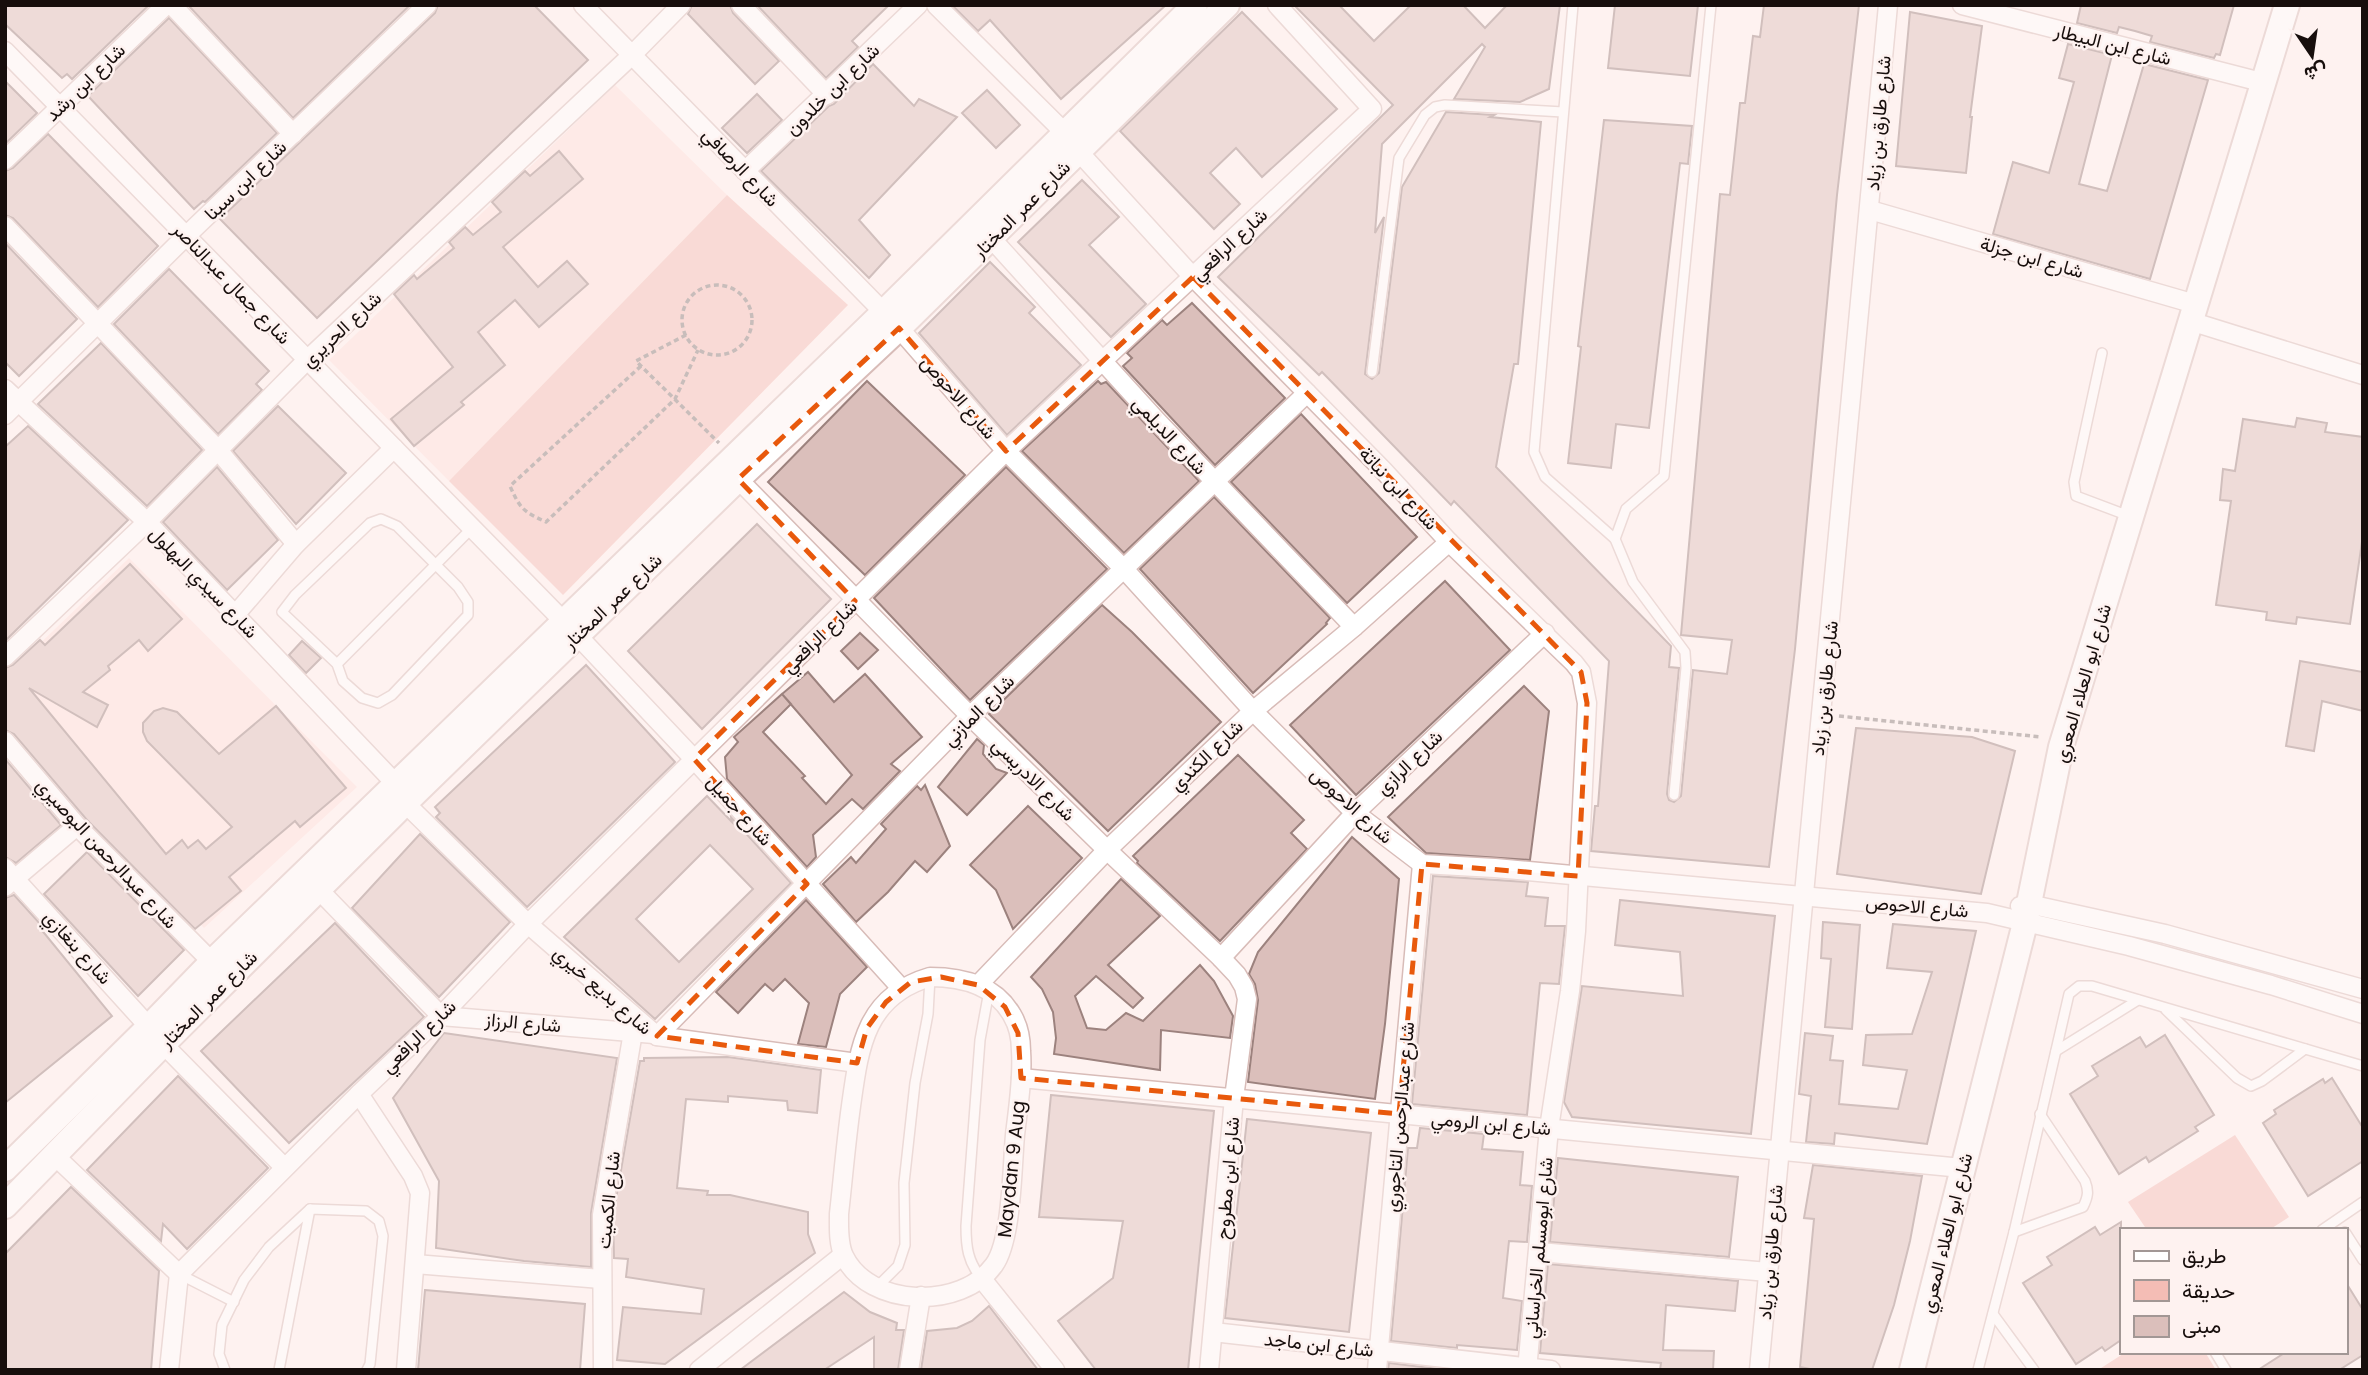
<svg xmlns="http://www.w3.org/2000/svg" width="2368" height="1375" font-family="Poppins,Vazirmatn,sans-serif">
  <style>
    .built { fill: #fee0db }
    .green { fill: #f4bdb5 }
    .building { fill: #dbbfbb; stroke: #9c827e; stroke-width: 2; fill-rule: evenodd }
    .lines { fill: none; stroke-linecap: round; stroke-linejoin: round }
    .lane-casing { stroke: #d8bcb8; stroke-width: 12 }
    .street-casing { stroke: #d8bcb8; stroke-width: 21 }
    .secondary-casing { stroke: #d8bcb8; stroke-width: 28 }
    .path { stroke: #877d7b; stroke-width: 3.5; stroke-dasharray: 5 3.5; stroke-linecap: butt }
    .lane { stroke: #fff; stroke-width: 9 }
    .street { stroke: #fff; stroke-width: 18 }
    .secondary { stroke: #fff; stroke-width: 24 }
    .marked { fill: none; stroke: #e8590c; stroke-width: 5; stroke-dasharray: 14 9; stroke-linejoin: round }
    .labels { text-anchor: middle; stroke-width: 5; stroke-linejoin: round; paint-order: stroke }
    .street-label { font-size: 19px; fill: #170e0c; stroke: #fef2f0 }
  </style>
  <rect width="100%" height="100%" fill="#fef2f0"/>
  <g class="built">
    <polygon points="615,85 727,195 449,481 329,360"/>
    <polygon points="129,558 357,787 204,928 5,728 5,677"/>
  </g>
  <g class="green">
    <polygon points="727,195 848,305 563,595 449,481"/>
    <polygon points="2235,1135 2289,1217 2269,1230 2147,1230 2128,1202"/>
    <polygon points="2126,1352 2205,1352 2216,1370 2098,1370"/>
  </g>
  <g class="building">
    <polygon points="5,5 149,5 72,79 67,74 62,78 5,24"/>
    <polygon points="188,5 410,5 293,118"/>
    <polygon points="438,5 534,5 588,60 317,318 220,219 435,13"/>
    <polygon points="692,5 730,5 733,13 779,61 755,84 688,14"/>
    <polygon points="757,5 889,5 852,41 858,47 826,78"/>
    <polygon points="952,5 1166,5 1061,99 990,20 978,31"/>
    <polygon points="1294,5 1339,5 1374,41 1411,5 1463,5 1485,28 1507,5 1560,5 1549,89 1520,102 1454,99 1485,47 1482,44 1382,144 1375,233 1384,217 1365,374 1372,379 1379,373 1402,187 1446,112 1494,115 1490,117 1541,122 1518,364 1514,364 1496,467 1671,646 1669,667 1679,668 1667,794 1669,800 1674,802 1681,796 1693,670 1727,674 1732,640 1681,635 1720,194 1730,195 1740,103 1745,103 1753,36 1760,37 1764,5 1859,5 1837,195 1795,649 1769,867 1591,851 1595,806 1598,806 1609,661 1454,501 1451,505 1322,372 1319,375 1218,277 1393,105"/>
    <polygon points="1615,5 1698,5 1690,76 1608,68"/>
    <polygon points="2081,5 2234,5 2220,55 2216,54 2214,58 2150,42 2152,36 2135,31 2119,27 2117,33 2077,23"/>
    <polygon points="1242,12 1337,109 1262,177 1236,148 1210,173 1240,204 1214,229 1120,131"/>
    <polygon points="1910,12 1982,26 1970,117 1972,117 1966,173 1896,166"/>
    <polygon points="169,18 277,133 205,202 203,201 194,209 88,96"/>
    <polygon points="2068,44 2112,55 2079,184 2107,191 2144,64 2208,80 2150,279 1993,234 2013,162 2049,173 2074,82 2059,78"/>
    <polygon points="873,64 914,106 919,99 957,117 859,220 890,255 869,278 761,171 829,106 834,104"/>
    <polygon points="5,81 37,113 5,144"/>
    <polygon points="987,90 1020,125 996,148 962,113"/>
    <polygon points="757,94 782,120 747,153 722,128"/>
    <polygon points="1604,120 1692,126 1688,164 1680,163 1649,428 1616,424 1611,468 1568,463 1581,347 1578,346"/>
    <polygon points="48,134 158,246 98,307 13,218 5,215 5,171 13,168"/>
    <polygon points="559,151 583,179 503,247 538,287 567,261 588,284 539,327 515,300 478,332 505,365 461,402 464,405 414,446 391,419 453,367 394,294 414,275 417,279 454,248 449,242 465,227 473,235 501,212 492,202 525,171 530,176"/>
    <polygon points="1082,180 1119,217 1089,245 1146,304 1111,337 1018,242"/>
    <polygon points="5,243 77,319 19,376 5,362"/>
    <polygon points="990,262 1035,307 1029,313 1081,365 1007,435 919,333"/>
    <polygon points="169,269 269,371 256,384 262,390 218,434 114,324"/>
    <polygon points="1192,303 1285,398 1215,465 1123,366 1132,358 1127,353 1162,320 1167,325"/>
    <polygon points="101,343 202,450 147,506 38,404"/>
    <polygon points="867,381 965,475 865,575 768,482"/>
    <polygon points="1098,381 1101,384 1106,382 1199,481 1124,553 1022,451"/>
    <polygon points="278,406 346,473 296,524 233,451"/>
    <polygon points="1301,414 1417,537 1347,603 1231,482"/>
    <polygon points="2297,418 2327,423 2325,432 2363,437 2363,535 2350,624 2297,617 2296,624 2266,620 2267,612 2216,605 2231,501 2220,500 2223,469 2235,471 2243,419 2295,427"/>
    <polygon points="28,426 128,520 5,641 5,447"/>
    <polygon points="217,467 278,540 227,590 163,522"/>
    <polygon points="1006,467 1107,569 970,700 874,598"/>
    <polygon points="1214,497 1330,618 1326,623 1327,624 1253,693 1140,569"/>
    <polygon points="757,524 831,599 702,729 628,651"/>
    <polygon points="130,564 182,619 148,651 139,640 108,666 110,670 83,692 108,705 97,727 29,688 166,854 182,840 188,848 198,840 206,849 232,827 147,741 143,732 143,723 154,711 163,708 177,712 219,754 276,706 346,788 300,827 295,821 229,877 241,891 195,929 87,820 14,734 5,730 5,668 13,665 40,640 45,645"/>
    <polygon points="1445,581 1510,650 1356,795 1290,725"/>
    <polygon points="1102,605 1132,632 1221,722 1108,831 989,714"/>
    <polygon points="860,633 878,650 858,669 841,651"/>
    <polygon points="302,641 321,658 306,673 289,655"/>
    <polygon points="2300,661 2363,672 2363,711 2322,701 2314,751 2286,746"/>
    <polygon points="586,665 675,762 527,907 436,817 440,813 435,807"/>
    <polygon points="808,672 834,702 865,674 922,737 891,764 900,771 863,809 852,799 813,835 816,857 807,867 727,779 725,757 738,742 734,737 782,694 791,704 763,732 805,776 802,778 826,804 852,775 782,694"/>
    <polygon points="1524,686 1549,711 1530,860 1426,853 1388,817"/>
    <polygon points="1856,728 1972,737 2015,751 1981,894 1837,874"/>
    <polygon points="977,739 984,745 983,754 996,769 1007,773 967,815 938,787"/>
    <polygon points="1238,755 1304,820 1291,833 1307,849 1220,941 1137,863 1138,861 1133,856"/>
    <polygon points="5,759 61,825 16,863 5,857"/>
    <polygon points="925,785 950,846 927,872 915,861 888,892 856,922 823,884 851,857 856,863 886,829 881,824 917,786 921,790"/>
    <path d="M707,796L732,822L731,817L791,883L655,1019L564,937ZM710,845L753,889L679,962L636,919Z"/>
    <polygon points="1028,806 1082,858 1013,929 996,890 970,865"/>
    <polygon points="420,834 510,922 439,997 352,908"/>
    <polygon points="1352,837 1399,879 1385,1024 1375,1099 1248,1082 1258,1000 1255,984 1249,974 1258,952"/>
    <polygon points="87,852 184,950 138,996 44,894"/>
    <polygon points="1433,876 1528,882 1526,896 1548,898 1545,926 1565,926 1559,984 1540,983 1527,1115 1412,1104"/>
    <polygon points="1121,879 1160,916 1108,965 1143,998 1133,1008 1096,976 1075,996 1087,1028 1106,1030 1126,1013 1143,1021 1200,965 1214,981 1233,1016 1230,1038 1161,1030 1160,1070 1054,1054 1056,1038 1053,1012 1042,989 1031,977"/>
    <polygon points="14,895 42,926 40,928 112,1016 5,1103 5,898"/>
    <polygon points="806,900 867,967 840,994 826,1047 798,1044 809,1003 785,979 773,991 765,984 738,1013 716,992"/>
    <polygon points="1620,900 1775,916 1751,1134 1572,1117 1564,1102 1582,986 1683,996 1680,952 1615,945"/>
    <polygon points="1823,922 1860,925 1852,1029 1825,1027 1831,959 1821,958"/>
    <polygon points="335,923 424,1017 289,1143 201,1051"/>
    <polygon points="1893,924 1976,931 1927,1144 1835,1133 1834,1144 1806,1142 1811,1096 1799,1094 1805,1033 1833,1036 1830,1060 1843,1061 1839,1104 1898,1109 1907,1070 1863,1065 1866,1035 1912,1034 1932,972 1887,968"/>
    <polygon points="444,1033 617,1058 591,1213 591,1267 524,1261 436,1248 439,1181 393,1098"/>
    <polygon points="2165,1035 2214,1115 2195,1127 2198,1131 2149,1162 2146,1157 2119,1174 2070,1094 2098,1076 2092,1066 2140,1037 2146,1047"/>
    <polygon points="728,1057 821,1070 817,1113 788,1110 787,1101 728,1096 728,1102 686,1099 677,1188 708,1191 707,1195 730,1195 808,1212 808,1234 815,1253 665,1364 617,1360 623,1307 701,1314 704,1289 626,1277 628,1259 614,1258 613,1216 640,1061 644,1061 644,1058"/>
    <polygon points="178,1076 268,1168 187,1249 163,1224 161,1241 87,1170"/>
    <polygon points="2332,1078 2363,1128 2363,1161 2308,1196 2263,1123 2276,1114 2274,1110 2323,1079 2325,1083"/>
    <polygon points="1051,1095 1214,1111 1188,1370 1096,1370 1058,1321 1113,1278 1123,1221 1039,1217"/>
    <polygon points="1247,1119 1371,1133 1349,1332 1225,1318"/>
    <polygon points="1420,1128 1484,1134 1482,1149 1523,1152 1520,1185 1532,1186 1527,1242 1509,1241 1503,1298 1522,1301 1517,1350 1457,1345 1457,1348 1391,1341 1408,1148 1417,1148"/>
    <polygon points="1558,1158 1738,1177 1729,1257 1550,1242"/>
    <polygon points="1813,1165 1922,1176 1910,1241 1894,1305 1872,1370 1815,1370 1800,1367 1814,1219 1804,1218"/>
    <polygon points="71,1187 159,1271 151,1370 5,1370 5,1254"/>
    <polygon points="2121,1222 2121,1340 2105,1351 2102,1347 2076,1364 2023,1283 2052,1265 2047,1257 2095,1227 2100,1235"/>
    <polygon points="1548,1264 1738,1281 1735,1311 1666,1305 1663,1350 1714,1351 1713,1370 1660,1370 1661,1363 1540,1353"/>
    <polygon points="2345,1281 2363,1310 2363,1355 2339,1370 2258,1370 2286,1352 2345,1352"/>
    <polygon points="425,1290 585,1304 580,1370 418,1370"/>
    <polygon points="844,1292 870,1312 897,1323 896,1330 904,1330 898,1370 874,1370 874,1337 824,1370 740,1370"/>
    <polygon points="989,1306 1038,1370 921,1370 927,1331 957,1328 972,1321"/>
    <polygon points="1389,1363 1447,1370 1388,1370"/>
  </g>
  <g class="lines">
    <defs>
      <g id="lane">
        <polyline points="1573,5 1534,452 1545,477 1615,539"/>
        <polyline points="2102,353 2074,482 2076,496 2129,516"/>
        <polyline points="1372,372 1399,158 1425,115 1435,107 1445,105 1563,112"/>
        <polygon points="381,519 397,526 458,587 468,602 468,615 392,695 378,703 362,698 343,681 337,664 282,612 295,595 370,523"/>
        <polyline points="337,664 473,527"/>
        <polyline points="1674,795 1686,668 1685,652 1633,582 1615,539 1626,509 1664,476 1711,5"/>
        <polyline points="2166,1010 2237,1078 2251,1086 2262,1081 2305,1049"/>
        <polyline points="2056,1051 2138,1000"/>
        <polyline points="2322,1230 2363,1202"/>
        <path d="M2014,1232L2083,1207C2088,1197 2089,1191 2085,1181L2040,1114"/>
        <polyline points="2345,1232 2363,1260"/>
        <polyline points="179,1274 234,1302"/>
        <path d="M981,1278C968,1261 966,1248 966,1226L980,1040L989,991"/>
        <polyline points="876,1288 898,1266 905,1245 904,1183 915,1083 928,1014 930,977"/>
        <polyline points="1993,1314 2034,1370"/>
        <polyline points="2215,1352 2226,1370"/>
        <polyline points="225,1370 219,1354 222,1325 244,1280 269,1247 310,1209 366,1211 379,1221 383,1236 370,1364 367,1370"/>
        <polyline points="279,1370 310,1209"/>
        <polyline points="1978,1370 2014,1232 2069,994 2079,986 2092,986 2363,1066"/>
      </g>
      <g id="street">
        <polyline points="172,5 293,134"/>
        <polyline points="583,5 899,328 1006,451 1124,569 1253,711 1355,813 1422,864 1495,868 1987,913 2129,946 2271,985 2363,1014"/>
        <polyline points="741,5 827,95"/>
        <polyline points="936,5 1065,133"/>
        <polyline points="1962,5 2265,83"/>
        <polyline points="5,51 577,635 694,759 901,988"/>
        <polyline points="1079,152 1193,277 1383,470 1449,542 1574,663 1581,672 1587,703 1576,931 1570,991 1549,1128 1527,1370"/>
        <polyline points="5,160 166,5"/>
        <polyline points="745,171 918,5"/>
        <polyline points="1870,210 2195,304"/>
        <polyline points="5,226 218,450 296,544"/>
        <polyline points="991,238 1157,421 1354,627"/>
        <polyline points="2190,321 2363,375"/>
        <polyline points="5,389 147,522 395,783"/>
        <polyline points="5,415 186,236 427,5"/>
        <polyline points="738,479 970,716 1107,850 1221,958 1237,975 1244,987 1247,999 1234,1098 1209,1370"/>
        <polyline points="235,615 296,544 394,448"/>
        <polyline points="5,657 147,522 307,360 632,55 681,5"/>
        <polyline points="5,741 77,826 212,962"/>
        <polyline points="405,803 528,924 657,1036 857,1063"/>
        <polyline points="5,868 149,1027"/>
        <polyline points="5,887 77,826"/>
        <polyline points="319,890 441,1016 654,1034"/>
        <polyline points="2020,906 2029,904 2165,934 2363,989"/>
        <polyline points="1221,958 1355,813 1545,633"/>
        <path d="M930,977C961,977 995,985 1012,1015C1018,1025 1021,1039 1021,1051C1023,1079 1018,1108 1015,1135C1012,1168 1012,1240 994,1265C962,1310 869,1308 844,1256C838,1244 839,1227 839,1214C843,1178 846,1142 851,1106C859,1048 865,996 930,977Z"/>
        <polyline points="978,985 1107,850 1253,711 1354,627 1449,542"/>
        <polyline points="657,1036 970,716 1307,393"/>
        <polyline points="163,1044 284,1167"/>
        <polyline points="1021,1078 1962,1168"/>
        <polyline points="359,1094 413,1176 420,1193 406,1370"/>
        <polyline points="54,1155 179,1274"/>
        <polyline points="1539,1252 1768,1272"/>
        <polyline points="415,1264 601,1279"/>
        <polyline points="179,1274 359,1094 441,1016 528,924 1006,451 1372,109 1277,5"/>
        <polyline points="982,1279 1055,1370"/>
        <polyline points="1213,1332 1551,1370"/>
        <polyline points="169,1370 179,1274"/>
        <polyline points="603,1370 602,1215 633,1032"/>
        <polyline points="699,1370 843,1255"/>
        <polyline points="909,1370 921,1296"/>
        <polyline points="1377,1370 1422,864"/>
        <polyline points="1759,1370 1888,5"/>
      </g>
      <g id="secondary">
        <polyline points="5,1169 149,1027 212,962 884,312 1195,5"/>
        <polyline points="5,1206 163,1044 405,803 738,479 899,328 1227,5"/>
        <polyline points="1912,1370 2025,923 2061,747 2287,5"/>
      </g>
    </defs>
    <use href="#lane" class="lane-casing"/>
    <use href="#street" class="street-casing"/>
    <use href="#secondary" class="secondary-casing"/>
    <g class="path">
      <circle cx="717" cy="320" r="35"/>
      <polyline points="686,335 636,361 719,443"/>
      <path d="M641,366L510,486C520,509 524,512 546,522L675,399L698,350"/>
      <polyline points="1839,716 2041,737"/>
    </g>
    <use href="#lane" class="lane"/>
    <use href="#street" class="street"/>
    <use href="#secondary" class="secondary"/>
  </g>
  <path d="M0 0H2368V1375H0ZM1193,277L1581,672L1587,703L1578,876L1422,864L1399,1114L1021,1078L1018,1033L1005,1007L978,985L941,977L911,982L886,1002L867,1028L857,1063L657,1036L807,884L694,759L855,601L738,479L899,328L1006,451Z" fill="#fef2f0" fill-opacity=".55" fill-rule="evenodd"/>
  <path class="marked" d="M1193,277L1581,672L1587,703L1578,876L1422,864L1399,1114L1021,1078L1018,1033L1005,1007L978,985L941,977L911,982L886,1002L867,1028L857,1063L657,1036L807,884L694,759L855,601L738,479L899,328L1006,451Z"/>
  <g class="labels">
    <g class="street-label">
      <text transform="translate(2113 44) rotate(14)" y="7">شارع ابن البيطار</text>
      <text transform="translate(85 82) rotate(-44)" y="7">شارع ابن رشد</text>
      <text transform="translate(832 89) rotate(-44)" y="7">شارع ابن خلدون</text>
      <text transform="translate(1878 123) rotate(-85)" y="7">شارع طارق بن زياد</text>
      <text transform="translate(741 167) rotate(46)" y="7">شارع الرصافي</text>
      <text transform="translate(245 180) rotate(-44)" y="7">شارع ابن سينا</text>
      <text transform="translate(1021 209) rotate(-45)" y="7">شارع عمر المختار</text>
      <text transform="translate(1229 244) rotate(-43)" y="7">شارع الرافعي</text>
      <text transform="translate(2032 257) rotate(16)" y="7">شارع ابن جزلة</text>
      <text transform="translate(232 283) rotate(46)" y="7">شارع جمال عبدالناصر</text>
      <text transform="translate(341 329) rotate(-43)" y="7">شارع الحريري</text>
      <text transform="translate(959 397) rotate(49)" y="7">شارع الاحوص</text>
      <text transform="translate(1170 435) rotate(47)" y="7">شارع الديلمي</text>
      <text transform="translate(1399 488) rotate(47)" y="7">شارع ابن نباتة</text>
      <text transform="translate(204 582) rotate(46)" y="7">شارع سيدي البهلول</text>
      <text transform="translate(612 601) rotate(-44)" y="7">شارع عمر المختار</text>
      <text transform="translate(819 636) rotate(-44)" y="7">شارع الرافعي</text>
      <text transform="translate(2082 683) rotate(-74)" y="7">شارع ابو العلاء المعري</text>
      <text transform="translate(1824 688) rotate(-84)" y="7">شارع طارق بن زياد</text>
      <text transform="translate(978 710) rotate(-45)" y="7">شارع المازني</text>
      <text transform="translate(1206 755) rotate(-44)" y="7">شارع الكندي</text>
      <text transform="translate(1409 762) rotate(-44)" y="7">شارع الرازي</text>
      <text transform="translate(1034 779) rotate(45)" y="7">شارع الادريسي</text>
      <text transform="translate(1352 805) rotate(42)" y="7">شارع الاحوص</text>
      <text transform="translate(740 810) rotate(48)" y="7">شارع جميل</text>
      <text transform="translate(107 853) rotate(47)" y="7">شارع عبدالرحمن البوصيري</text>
      <text transform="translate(1917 906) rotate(5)" y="7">شارع الاحوص</text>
      <text transform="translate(78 947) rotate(48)" y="7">شارع بنغازي</text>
      <text transform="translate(603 990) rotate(41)" y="7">شارع بديع خيري</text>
      <text transform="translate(208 999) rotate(-45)" y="7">شارع عمر المختار</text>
      <text transform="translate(523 1022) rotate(5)" y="7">شارع الرزاز</text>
      <text transform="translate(418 1036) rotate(-44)" y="7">شارع الرافعي</text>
      <text transform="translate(1399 1117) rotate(-85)" y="7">شارع عبدالرحمن التاجوري</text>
      <text transform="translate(1491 1123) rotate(5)" y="7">شارع ابن الرومي</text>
      <text transform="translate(1011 1169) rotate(-84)" y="7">Maydan 9 Aug</text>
      <text transform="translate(1227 1178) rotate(-85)" y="7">شارع ابن مطروح</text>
      <text transform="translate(608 1200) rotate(-84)" y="7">شارع الكميت</text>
      <text transform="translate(1946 1233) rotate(-76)" y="7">شارع ابو العلاء المعري</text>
      <text transform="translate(1538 1248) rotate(-85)" y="7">شارع ابومسلم الخراساني</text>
      <text transform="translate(1770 1252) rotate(-85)" y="7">شارع طارق بن زياد</text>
      <text transform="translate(1319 1344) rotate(6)" y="7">شارع ابن ماجد</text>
    </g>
  </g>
  <rect width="2368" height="1375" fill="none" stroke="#170e0c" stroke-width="14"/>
  <rect x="2120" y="1228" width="228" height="126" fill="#fef2f0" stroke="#a29795" stroke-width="2"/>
  <rect x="2134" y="1251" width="35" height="10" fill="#ffffff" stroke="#a29795" stroke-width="2"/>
  <text x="2182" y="1263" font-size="21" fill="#170e0c">طريق</text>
  <rect x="2134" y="1280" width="35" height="21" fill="#f4bdb5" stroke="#a29795" stroke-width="2"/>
  <text x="2182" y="1298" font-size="21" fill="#170e0c">حديقة</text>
  <rect x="2134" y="1316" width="35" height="21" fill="#dbbfbb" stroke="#a29795" stroke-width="2"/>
  <text x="2182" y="1333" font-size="21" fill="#170e0c">مبنى</text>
  <g transform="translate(2312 56) rotate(167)" stroke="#fef2f0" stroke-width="5" paint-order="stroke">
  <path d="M0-5L12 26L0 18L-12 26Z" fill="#170e0c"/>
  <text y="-10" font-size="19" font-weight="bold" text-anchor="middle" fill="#170e0c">ش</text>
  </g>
</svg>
